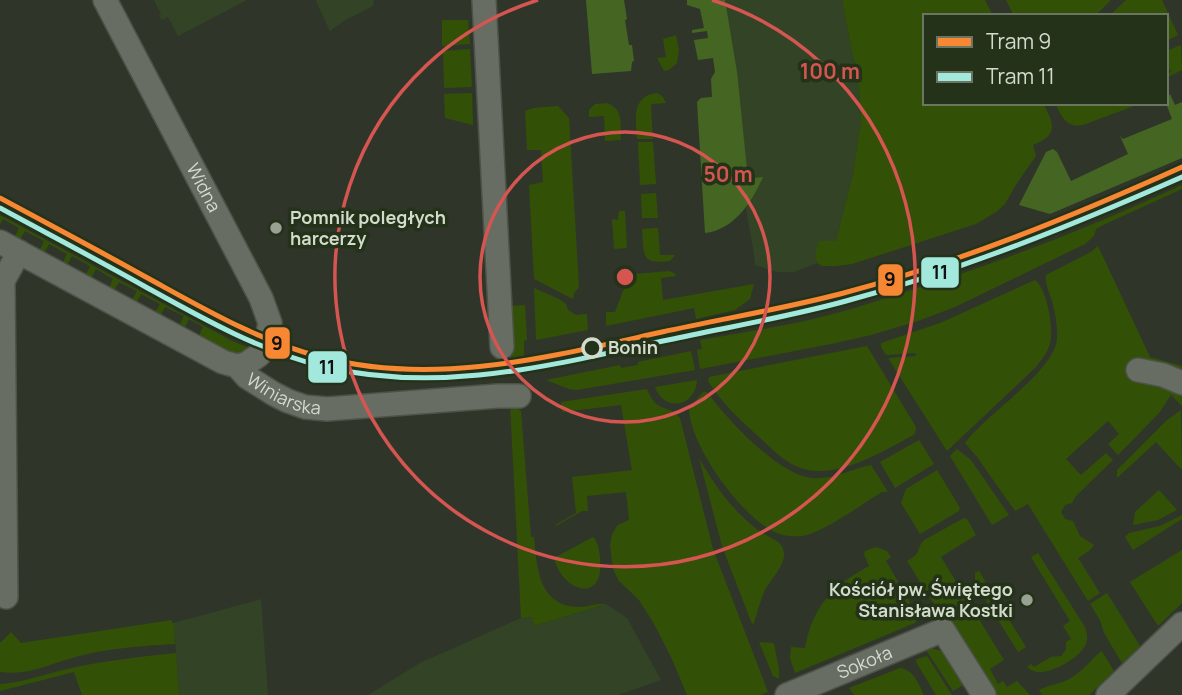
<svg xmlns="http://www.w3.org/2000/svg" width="1182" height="695" font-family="Manrope,sans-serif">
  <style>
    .built { fill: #334326 }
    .green { fill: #325107 }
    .forest { fill: #456622 }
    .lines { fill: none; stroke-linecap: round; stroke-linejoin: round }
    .street-casing { stroke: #4c5247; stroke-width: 26 }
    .street { stroke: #676d63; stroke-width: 23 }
    .tram-1-casing { stroke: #243219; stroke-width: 10 }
    .tram-2-casing { stroke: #243219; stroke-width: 10 }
    .tram-1 { stroke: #f88733; stroke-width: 5 }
    .tram-2 { stroke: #a2e8dd; stroke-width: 5 }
    .ring { fill: none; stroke: #d55551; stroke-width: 3.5 }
    .poi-dot { fill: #99a193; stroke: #243219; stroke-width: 2.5 }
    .stop-dot { fill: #243219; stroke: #d2dbcc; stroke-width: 3.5 }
    .labels { text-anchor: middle; stroke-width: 7; stroke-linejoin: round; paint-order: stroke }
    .street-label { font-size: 18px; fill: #d2dbcc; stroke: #243219 }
    .poi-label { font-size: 18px; font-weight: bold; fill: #d2dbcc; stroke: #243219; text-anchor: start }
    .stop-label { font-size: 18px; font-weight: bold; fill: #d2dbcc; stroke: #243219; text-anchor: start }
    .centre { fill: #d55551; stroke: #243219; stroke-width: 3.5 }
    .ring-label { font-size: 21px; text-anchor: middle; font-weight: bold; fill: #d55551; stroke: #243219; stroke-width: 7; stroke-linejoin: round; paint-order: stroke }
    .line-badge { stroke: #243219; stroke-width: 2.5 }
    .pale-badge-label { font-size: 19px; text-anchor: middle; font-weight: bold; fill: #111 }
  </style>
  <rect width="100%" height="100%" fill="#2f3629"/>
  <g class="built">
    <polygon points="154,0 247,0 178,36 168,17 162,20 159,16 161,14"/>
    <polygon points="317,0 374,0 373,6 345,20 330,31 316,1"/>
    <polygon points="721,0 842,0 859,87 861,121 853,174 836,242 815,255 817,263 794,272 777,272 755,265 753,248 740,175"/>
    <polygon points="261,599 268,695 179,695 174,623"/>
    <polygon points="606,604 627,618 661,680 618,695 368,695 420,663 521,618 533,617 534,626"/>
  </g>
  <g class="green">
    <path d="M842,0H985L993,16H925V103H1043C1054,124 1059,135 1033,145L1036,156L1017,183L1005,204L996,212L976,224L852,264L836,266H822L817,263L815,255L819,241H836L853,174L861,121L859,87Z"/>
    <polygon points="1006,0 1111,0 1095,16 1014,16"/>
    <polygon points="1126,0 1162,0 1178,35 1166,41 1166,16 1109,16"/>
    <polygon points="442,20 468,20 470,44 442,46"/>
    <polygon points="676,35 679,50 677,63 669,70 664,71 657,58 666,57 663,39"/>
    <polygon points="1181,45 1182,70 1166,78 1166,75 1171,72 1166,61 1166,51"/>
    <polygon points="470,49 472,87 444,88 443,51"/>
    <polygon points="472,93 473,125 445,118 444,94"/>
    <path d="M658,93L663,97L666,103L651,104L653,139H637C636,119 631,95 658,93Z"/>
    <path d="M607,103C624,109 620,124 621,140L605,141L604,116L589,117V110L595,104Z"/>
    <path d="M1055,103H1142L1083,125C1066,128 1062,117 1055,103Z"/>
    <polygon points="558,106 569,118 579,287 574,293 573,299 534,279 529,185 543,182 541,150 527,150 525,111 533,108"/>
    <polygon points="638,142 653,142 656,184 640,185"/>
    <path d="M1182,185V189L1099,227L1096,229L1094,236L1085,244L955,307L918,321L871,335L826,345L700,369L697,350L702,349L700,340C735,334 770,328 805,321C840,313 874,302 908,291C1002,262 1093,226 1182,185Z"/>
    <polygon points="656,193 658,218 642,218 641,194"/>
    <polygon points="619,211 625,211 627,248 614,249 612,219 618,220"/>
    <path d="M0,215L232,341L252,349C231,361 217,348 198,338L203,327L189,319L183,331L178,328L184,316L165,307L159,318L154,315L160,304L141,294L135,305L131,302L137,291L119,282L113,292L108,290L113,279L96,269L90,280L85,277L90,266L72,256L66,267L62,264L67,254L49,244L43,255L39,252L44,241L25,231L19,241L14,239L19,228L3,219L0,224Z"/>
    <path d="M658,228L660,255H675L670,261C640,265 644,254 642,229Z"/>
    <path d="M1098,246L1150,357L1182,366V406L1171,395L1159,413L1118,455L1108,444L1119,434L1108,421L1066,459L1081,475L1106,453L1113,460L1076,496L1072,503L1065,505L1061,512L1065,519L1073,521L1080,536L1094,545L1089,551L1078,558L1100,593L1088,601L1028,504L1015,511L977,457L965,443C985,415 1054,372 1057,339C1058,327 1055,312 1052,301C1049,292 1045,284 1046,275L1091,252Z"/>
    <polygon points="669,271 674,273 676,276 661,278 663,300 754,284 750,299 735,310 696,319 694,308 606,326 606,312 615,312 623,291 634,274"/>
    <path d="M1035,280C1047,289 1054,329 1050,343C1048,353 1042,359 1036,367L947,451L888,358L916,356L915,353L886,355L881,347V343L940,323Z"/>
    <polygon points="534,288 559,299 566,304 568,310 576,315 587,314 588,330 536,340"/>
    <polygon points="525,305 527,340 524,341 524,356 493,361 513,348 510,306"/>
    <path d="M867,346L916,427L915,434C884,451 834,482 798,467C783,461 771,448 759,437C740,420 722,403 708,381L709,377Z"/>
    <polygon points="691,351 695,370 577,390 569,389 546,380 620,365 621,368 638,365 638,362"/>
    <path d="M697,380C695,408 664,412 655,387Z"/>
    <path d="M647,389C656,414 670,404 680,418L713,549L768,692L760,695H687L671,657L653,622L639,600L619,581L613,569L610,545L612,534L618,525L629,520L626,492L587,496L588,511H582L556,526L555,525L576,513L572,477L632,470L621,405L562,412L561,402Z"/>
    <path d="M703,392H707C727,419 778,475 812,478C833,480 851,469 871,465L888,492H882C862,504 823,533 802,536C792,537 780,536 771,530C739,513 690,445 689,409Z"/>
    <path d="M510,404L521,411L531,537H534C537,567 538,606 579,607C588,607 597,603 606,604L534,626L532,617L521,618Z"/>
    <polygon points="1181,410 1182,470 1156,442 1117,478 1117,470 1166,421"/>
    <polygon points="919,440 934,464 895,488 880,462"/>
    <polygon points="957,449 971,460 1009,515 992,525 950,456"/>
    <path d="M699,458C714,485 733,511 758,530C767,537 784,540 784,554C785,565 769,582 764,592C760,602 757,613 754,623L752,624L722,546Z"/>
    <polygon points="937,470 960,508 959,511 920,534 901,503 906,489"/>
    <polygon points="1159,490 1177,510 1158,520 1133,525 1135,512"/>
    <polygon points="1182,515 1182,519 1133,550 1125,537 1129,533 1160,526"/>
    <path d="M964,518L967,519L976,535L941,557L1004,660L990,669L998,684L1003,681L1007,687L1017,681L1030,695H995L946,616L931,600L907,561C923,552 915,550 924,540Z"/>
    <path d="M593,537C599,544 599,550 600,558C605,605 562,592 554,558Z"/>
    <path d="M876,547L887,551L891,557L886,561L915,611L917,619L915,623L795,673L790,658L791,647L805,648C813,606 832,586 869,566L864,554L865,551Z"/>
    <polygon points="1182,550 1182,603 1158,626 1130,582"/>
    <path d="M1038,553L1085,627C1087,633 1088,638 1086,644C1080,658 1051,674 1037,672C1032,671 1031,670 1027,667L1031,664L1034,667L1051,657L1061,656L1066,650V642L1071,639L1063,626L1070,621L1031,557Z"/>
    <polygon points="979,571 1026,647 1018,652 975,583 975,573"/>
    <polygon points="1107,593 1140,646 1122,663 1104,633 1100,620 1090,604"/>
    <path d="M172,620V623H174L175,644C143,646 110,648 79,656C51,663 30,676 0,672V643L11,632L21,643Z"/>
    <polygon points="759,642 774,643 779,669 779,679 773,676"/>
    <path d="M929,648C951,650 956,666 967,683L953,691L926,650Z"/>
    <path d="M1101,651L1103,653L1114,671L1089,695H1042L1039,690C1049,685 1061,684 1071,678C1083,671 1091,660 1101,651Z"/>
    <path d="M176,653L179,695H82L74,672L0,691V684C21,683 42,675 63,670C101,661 138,657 176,653Z"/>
    <polygon points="927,656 952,695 936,695 916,662 917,659"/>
    <path d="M900,668C914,670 918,683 924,695H854L849,688Z"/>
  </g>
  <g class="forest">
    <polygon points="586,0 624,0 627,19 625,20 629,45 632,45 634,61 632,62 631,71 592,74"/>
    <path d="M687,0H725L737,72L747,169H744L745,179L763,177C752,202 734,230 705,233L697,102L701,98L712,97L711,79L715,72L713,58L698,60L694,40L708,38L707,31L692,33V30L704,28L700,9L687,5Z"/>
    <path d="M1170,94L1175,105L1182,102V158L1050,214L1019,205L1046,152L1053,149L1057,152L1071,181L1128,154L1120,136L1123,139L1172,119C1169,109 1163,103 1170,94Z"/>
  </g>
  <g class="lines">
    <defs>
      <g id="street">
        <path id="s1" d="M105,0L261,298L270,323L267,339L259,355L246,364L237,366"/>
        <polyline points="484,0 502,347"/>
        <path id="s2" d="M0,242L223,362L237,366L247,377L274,394L288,401L305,407L327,409L498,396H519"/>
        <polyline points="1138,370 1163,375 1182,383"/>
        <polyline points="6,597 3,281 19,252"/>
        <path id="s3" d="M787,695L943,630L984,695"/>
        <polyline points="1108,695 1182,624"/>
      </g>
    </defs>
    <use href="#street" class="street-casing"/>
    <use href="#street" class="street"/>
    <defs>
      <path id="tram-1" d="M0,198C48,224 96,249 144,276C201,307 258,341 321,357C435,387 549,357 662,332C721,319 782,309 840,294C958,263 1071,217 1182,167"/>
      <path id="tram-2" d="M0,208C48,234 96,259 144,286C200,317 258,350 321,366C441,395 551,365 668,340C728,327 788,317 846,301C962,270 1073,225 1182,177"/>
    </defs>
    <use href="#tram-1" class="tram-1-casing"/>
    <use href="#tram-2" class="tram-2-casing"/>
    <use href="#tram-1" class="tram-1"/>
    <use href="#tram-2" class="tram-2"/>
  </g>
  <g class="ring">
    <circle cx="625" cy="277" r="145"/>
    <path d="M712 0A290 290 0 1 1 538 0"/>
  </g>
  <g class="poi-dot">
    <circle cx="276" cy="228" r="7"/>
    <circle cx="1027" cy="600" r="7"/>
  </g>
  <circle class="stop-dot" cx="592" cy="348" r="9"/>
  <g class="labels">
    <g class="street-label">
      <text dy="6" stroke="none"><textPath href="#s1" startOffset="212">Widna</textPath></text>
      <text dy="6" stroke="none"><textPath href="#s2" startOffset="324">Winiarska</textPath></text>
      <text dy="6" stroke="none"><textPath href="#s3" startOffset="84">Sokoła</textPath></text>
    </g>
    <g class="poi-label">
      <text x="290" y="224">Pomnik poległych<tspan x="290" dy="21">harcerzy</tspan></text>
      <text x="1013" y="596" text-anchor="end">Kościół pw. Świętego<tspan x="1013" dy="21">Stanisława Kostki</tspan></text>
    </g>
    <g class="stop-label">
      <text x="608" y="354">Bonin</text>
    </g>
  </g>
  <circle cx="625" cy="277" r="10" class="centre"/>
  <g class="ring-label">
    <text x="830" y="79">100 m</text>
    <text x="728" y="182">50 m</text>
  </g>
  <g class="line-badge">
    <rect x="920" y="256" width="40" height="33" rx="7" fill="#a2e8dd"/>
    <rect x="877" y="263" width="27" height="34" rx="7" fill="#f88733"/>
    <rect x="264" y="326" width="27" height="34" rx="7" fill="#f88733"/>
    <rect x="307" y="350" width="41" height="34" rx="7" fill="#a2e8dd"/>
  </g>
  <g class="pale-badge-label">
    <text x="940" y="279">11</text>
    <text x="890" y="286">9</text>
    <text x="277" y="350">9</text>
    <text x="327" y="374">11</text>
  </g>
  <rect x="923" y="14" width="245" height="91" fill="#243219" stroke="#6a7661" stroke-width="2"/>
  <rect x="937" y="37" width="35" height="10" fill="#f88733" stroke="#6a7661" stroke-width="2"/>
  <text x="986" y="49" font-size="21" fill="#d2dbcc">Tram 9</text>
  <rect x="937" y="72" width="35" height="10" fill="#a2e8dd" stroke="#6a7661" stroke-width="2"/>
  <text x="986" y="84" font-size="21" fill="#d2dbcc">Tram 11</text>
</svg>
